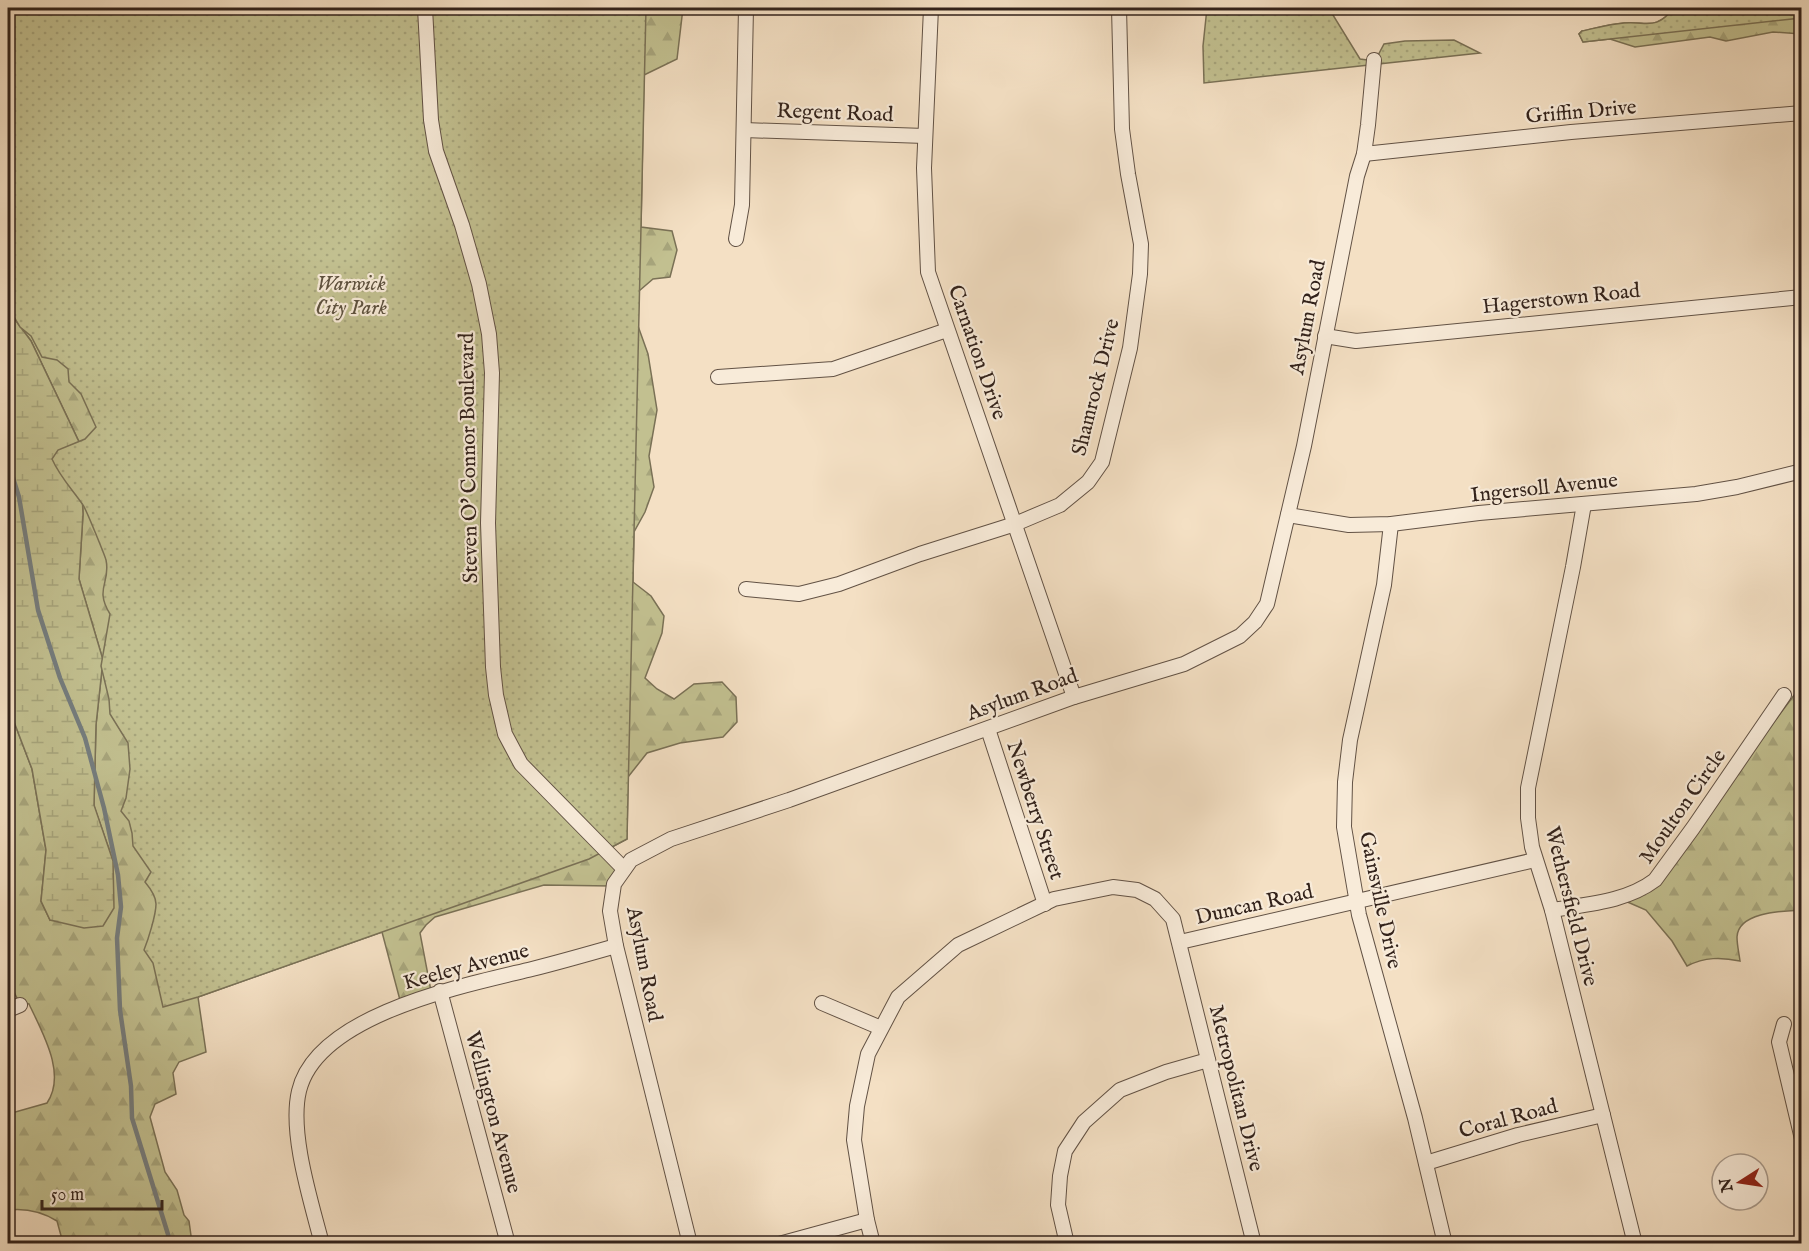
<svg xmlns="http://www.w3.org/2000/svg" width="1809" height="1251" font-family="'IM FELL English',serif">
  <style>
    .forest { fill: url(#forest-firs); stroke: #7a7156; stroke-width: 1.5 }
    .wetland { fill: url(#wetland-marsh); stroke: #7a7156; stroke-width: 1.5 }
    .park { fill: url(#park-dots); stroke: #7a7156; stroke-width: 1.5 }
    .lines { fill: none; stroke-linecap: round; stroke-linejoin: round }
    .stream { stroke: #757d7e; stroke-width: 4.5 }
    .minor-casing { stroke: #625245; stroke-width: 16 }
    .minor { stroke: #f8ebd9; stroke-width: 14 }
    .labels { text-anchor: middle; stroke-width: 4.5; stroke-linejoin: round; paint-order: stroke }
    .street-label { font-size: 21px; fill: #32221b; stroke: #f8ebd9 }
    .park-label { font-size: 21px; font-style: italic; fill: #5d513e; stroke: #f8ebd9 }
  </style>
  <defs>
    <pattern id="forest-firs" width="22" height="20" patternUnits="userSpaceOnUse" patternTransform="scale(1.5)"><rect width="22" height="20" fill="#c2c090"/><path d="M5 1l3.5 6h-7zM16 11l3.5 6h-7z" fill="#a7a57c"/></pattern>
    <pattern id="wetland-marsh" width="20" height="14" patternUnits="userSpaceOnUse" patternTransform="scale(1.5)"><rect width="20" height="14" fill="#c2c090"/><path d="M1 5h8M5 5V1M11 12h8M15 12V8" fill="none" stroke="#a7a57c"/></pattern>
    <pattern id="park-dots" width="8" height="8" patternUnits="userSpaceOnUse" patternTransform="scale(1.5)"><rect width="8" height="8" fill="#c2c090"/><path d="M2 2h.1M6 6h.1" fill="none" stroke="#a7a57c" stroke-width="1.8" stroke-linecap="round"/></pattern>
  </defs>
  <rect width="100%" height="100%" fill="#f4e0c4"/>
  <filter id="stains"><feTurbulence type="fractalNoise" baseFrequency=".00333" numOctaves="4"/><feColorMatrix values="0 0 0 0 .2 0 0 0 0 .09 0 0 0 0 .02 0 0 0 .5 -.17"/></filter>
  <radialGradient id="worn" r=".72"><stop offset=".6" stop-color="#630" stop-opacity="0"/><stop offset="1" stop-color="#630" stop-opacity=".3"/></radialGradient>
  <g class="forest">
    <path d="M8,8H683L677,59L644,75L641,227L672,231L677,250L670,277L653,279L639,291L638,326L648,354L657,410L649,456L654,487L645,512L634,532L633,582L651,596L664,616L662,633L645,678L657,689L674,699L694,684L722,682L736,697L737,722L723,737L680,743L647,753L628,777L627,839L606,850L622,867L611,886L544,885L435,917L426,925L420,933L431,991L401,1004L382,932L198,997L206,1052L179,1062L173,1073L176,1094L155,1104L150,1117L165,1172L177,1190L184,1215L189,1221L192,1243H63L57,1221C41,1211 26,1208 8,1210V1114L47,1103C67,1074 42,1032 29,1004L19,1002L8,980V706L32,769L46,850L41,901L50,920L113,861L94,806L96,725L103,660L79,579L83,514L80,444L31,341L8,310Z"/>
    <path d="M1674,8H1801V34L1773,32L1726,41L1710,37L1635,47L1610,39L1583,42L1579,34L1582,31C1596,28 1610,24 1624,23C1648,21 1655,31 1674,8Z"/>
    <path d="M1798,690L1801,691V910C1783,911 1738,912 1737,937C1737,945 1739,953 1740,961C1721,957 1705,957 1687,966L1672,941L1646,910L1623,900L1656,879Z"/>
  </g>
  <polygon class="wetland" points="8,310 31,341 80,444 83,514 79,579 103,660 96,725 94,805 113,861 114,908 103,926 84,928 50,920 41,901 46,850 32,769 8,706"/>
  <g class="park">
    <path d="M8,8H646L627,839L589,859L198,997L163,1007L153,963L144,950C148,940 156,915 156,904C156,896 150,888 145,882L151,872L133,846L132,833L129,821L121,811L126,798L130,769L128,743L110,714L109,699L101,666L110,614C94,588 111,583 106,560C105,556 86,509 83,505C72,489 60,477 52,459L58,450L85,439L96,427L81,394L69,382L68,369L57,360L42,357L31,336L20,327L8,307Z"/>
    <polygon points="1207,8 1323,8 1333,15 1360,59 1375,61 1384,44 1405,41 1454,40 1480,53 1204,83 1203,46"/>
    <path d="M1674,8H1801V18L1583,42L1579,34L1582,31C1596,28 1610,24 1624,23C1648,21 1655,31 1674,8Z"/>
  </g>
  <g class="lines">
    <polyline class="stream" points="8,462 19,497 38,610 60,678 85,738 104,808 118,875 121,907 117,938 120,1010 131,1086 132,1118 171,1244"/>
    <defs>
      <g id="minor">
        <polyline points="425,8 431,120 436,151 462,225 479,284 489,334 492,373 488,523 493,667 496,695 505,734 521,764 624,869"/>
        <polyline points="931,8 924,168 928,272 1074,697"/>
        <polyline points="744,130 925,136"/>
        <polyline points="1364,154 1571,132 1802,113"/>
        <polyline points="736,239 742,205 746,8"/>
        <polyline points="1325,336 1356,341 1802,297"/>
        <polyline points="718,377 833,369 947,330"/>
        <polyline points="1584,504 1573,567 1528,788 1528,818 1532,847 1552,910 1635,1244"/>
        <polyline points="1288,515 1349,525 1391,524 1479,513 1696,494 1737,487 1802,471"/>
        <polyline points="1391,524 1384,585 1350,740 1345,782 1344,827 1359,915 1415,1118 1445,1244"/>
        <polyline points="746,589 799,594 839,584 920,554 1015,524 1060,505 1088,482 1102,462 1130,348 1140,274 1141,244 1128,174 1122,129 1119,8"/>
        <polyline points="988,729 1045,904"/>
        <path d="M1552,910C1587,904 1626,902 1655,880L1693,828L1784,695"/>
        <polyline points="1180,942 1535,860"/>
        <polyline points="440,991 508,1244"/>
        <polyline points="822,1003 881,1028"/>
        <polyline points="8,1010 20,1005"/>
        <polyline points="1784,1024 1779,1042 1802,1139"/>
        <polyline points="1426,1163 1518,1135 1603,1115"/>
        <path d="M322,1244C311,1201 289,1133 299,1091C317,1014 466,985 532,969C560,962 588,954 616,946"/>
        <polyline points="690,1244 616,946 610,911 614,884 631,860 671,839 789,800 1074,697 1184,664 1240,636 1255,622 1267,604 1304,446 1357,176 1364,154 1368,125 1374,60"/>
        <polyline points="779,1244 867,1220"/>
        <polyline points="873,1244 867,1220 854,1140 857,1106 868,1054 898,997 958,945 1054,899 1113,887 1137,890 1155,899 1173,919 1254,1244"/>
        <polyline points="1067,1244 1058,1205 1060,1176 1065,1151 1084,1122 1120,1090 1166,1072 1208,1060"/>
      </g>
    </defs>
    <use href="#minor" class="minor-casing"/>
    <use href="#minor" class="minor"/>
  </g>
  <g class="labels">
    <g class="street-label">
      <text transform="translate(1581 111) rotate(-5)" y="7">Griffin Drive</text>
      <text transform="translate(835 112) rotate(2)" y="7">Regent Road</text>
      <text transform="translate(1561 298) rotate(-6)" y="7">Hagerstown Road</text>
      <text transform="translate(1307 317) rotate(-79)" y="7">Asylum Road</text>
      <text transform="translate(978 352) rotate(71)" y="7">Carnation Drive</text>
      <text transform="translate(1095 387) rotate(-76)" y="7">Shamrock Drive</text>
      <text transform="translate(468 458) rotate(-91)" y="7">Steven O' Connor Boulevard</text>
      <text transform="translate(1544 487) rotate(-6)" y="7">Ingersoll Avenue</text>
      <text transform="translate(1022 694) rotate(-20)" y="7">Asylum Road</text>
      <text transform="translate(1682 806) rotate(-55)" y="7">Moulton Circle</text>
      <text transform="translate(1036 810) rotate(72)" y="7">Newberry Street</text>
      <text transform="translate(1381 900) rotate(78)" y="7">Gainsville Drive</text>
      <text transform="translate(1254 904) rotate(-13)" y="7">Duncan Road</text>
      <text transform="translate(1572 906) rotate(76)" y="7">Wethersfield Drive</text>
      <text transform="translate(645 964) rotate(79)" y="7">Asylum Road</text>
      <text transform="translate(466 966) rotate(-15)" y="7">Keeley Avenue</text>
      <text transform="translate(1237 1088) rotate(76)" y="7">Metropolitan Drive</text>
      <text transform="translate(494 1112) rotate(75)" y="7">Wellington Avenue</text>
      <text transform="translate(1508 1118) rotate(-15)" y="7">Coral Road</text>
    </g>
    <g class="park-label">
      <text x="351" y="290">Warwick<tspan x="351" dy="24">City Park</tspan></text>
    </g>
  </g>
  <rect width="1809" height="1251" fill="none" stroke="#f4e0c4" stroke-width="30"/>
  <rect x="9" y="9" width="1791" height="1233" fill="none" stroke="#32221b" stroke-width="3"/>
  <rect x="15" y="15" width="1779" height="1221" fill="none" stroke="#32221b" stroke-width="1.5"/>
  <g transform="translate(1740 1182) rotate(258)"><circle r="28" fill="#f8ebd9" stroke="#a99b8d" stroke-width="1.5"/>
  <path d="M0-4.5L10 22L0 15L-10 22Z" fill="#8f2418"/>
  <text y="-9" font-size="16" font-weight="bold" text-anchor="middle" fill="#32221b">N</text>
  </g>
  <path d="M42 1200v9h120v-9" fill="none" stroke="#32221b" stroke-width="3"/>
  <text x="51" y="1200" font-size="18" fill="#32221b" stroke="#f8ebd9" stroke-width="4.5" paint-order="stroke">50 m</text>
  <rect width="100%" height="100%" filter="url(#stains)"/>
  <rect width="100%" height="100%" fill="url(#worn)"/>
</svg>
